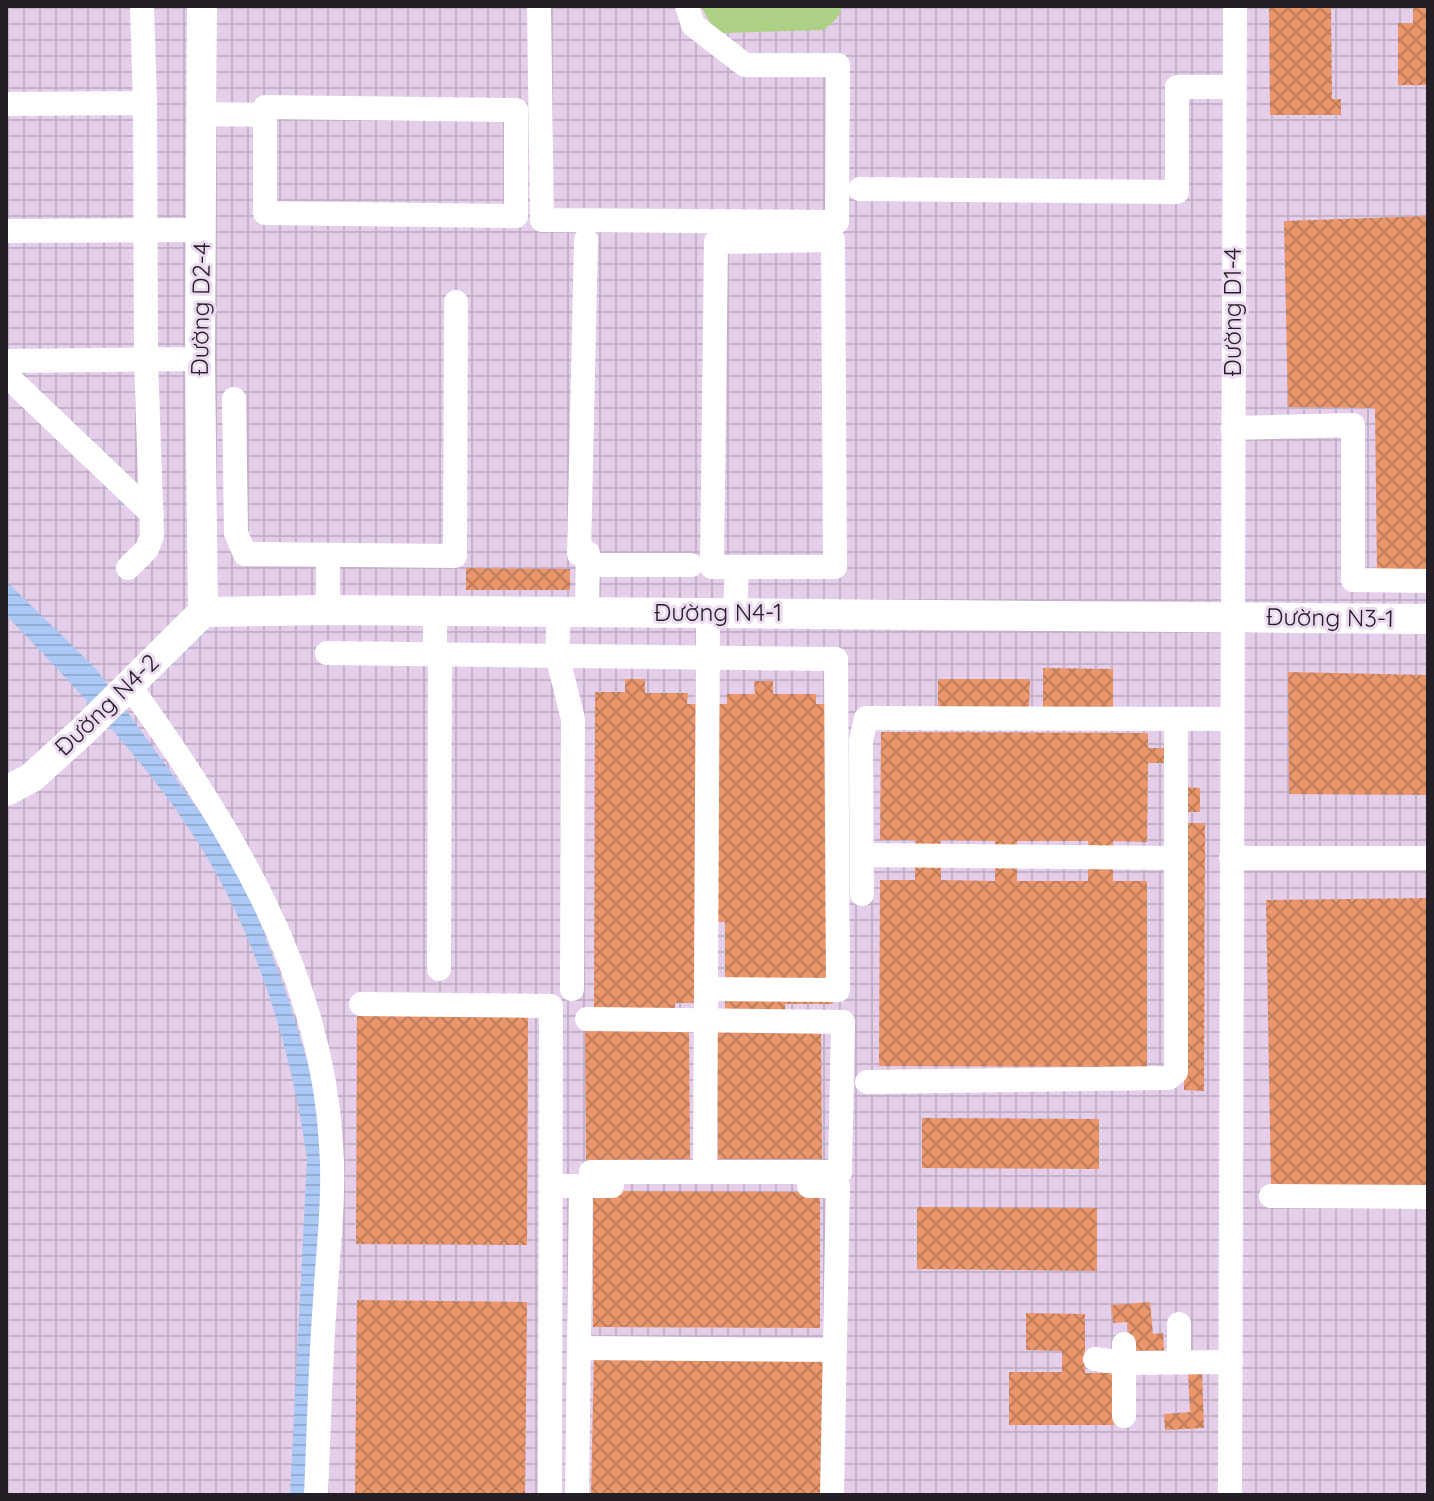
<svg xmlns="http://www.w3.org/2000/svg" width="1434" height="1501" font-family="Quicksand,sans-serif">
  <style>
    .industrial { fill: url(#industrial-grid) }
    .garden { fill: #acd185 }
    .water { fill: url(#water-rules) }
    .building { fill: url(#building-cross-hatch); fill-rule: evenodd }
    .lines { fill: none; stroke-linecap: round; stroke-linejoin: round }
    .minor { stroke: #fff; stroke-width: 24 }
    .major { stroke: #fff; stroke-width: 30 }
    .labels { text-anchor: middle; stroke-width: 6; stroke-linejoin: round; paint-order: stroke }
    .street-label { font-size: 24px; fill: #241e26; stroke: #ebdaf0 }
  </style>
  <defs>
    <pattern id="industrial-grid" width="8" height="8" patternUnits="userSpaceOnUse" patternTransform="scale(2)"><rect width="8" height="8" fill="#e4ceea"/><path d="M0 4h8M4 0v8" fill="none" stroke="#c3b0c9"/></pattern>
    <pattern id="water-rules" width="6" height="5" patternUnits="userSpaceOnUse" patternTransform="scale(2)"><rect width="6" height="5" fill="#acc8f5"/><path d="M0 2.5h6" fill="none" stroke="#94abd2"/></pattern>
    <pattern id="building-cross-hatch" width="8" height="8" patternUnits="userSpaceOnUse" patternTransform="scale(2)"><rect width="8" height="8" fill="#eb976e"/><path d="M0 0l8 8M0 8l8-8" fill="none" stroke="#be7b5a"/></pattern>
  </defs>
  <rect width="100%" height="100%" fill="#ebdaf0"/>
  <rect class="industrial" x="6" y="6" width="1422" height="1489"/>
  <polygon class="garden" points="701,6 843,6 837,18 824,30 724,33 714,30"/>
  <path class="water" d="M6,581L96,669L215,833L252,901L288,998L313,1080L324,1155L305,1495H290L307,1159C292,1053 260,946 205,854C154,769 74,686 6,615Z"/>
  <g class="building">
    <polygon points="1269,6 1331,6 1332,99 1341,99 1341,115 1270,115"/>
    <polygon points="1413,6 1428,6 1428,85 1398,85 1398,23 1413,23"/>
    <polygon points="1428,216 1428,573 1377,573 1375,408 1288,407 1284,221"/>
    <polygon points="466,568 570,569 570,590 466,590"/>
    <polygon points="1043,668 1113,669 1113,710 1043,710"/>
    <polygon points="1288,672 1428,675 1428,795 1289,794"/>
    <polygon points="625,679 645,679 645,693 688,693 687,704 727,704 727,694 755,694 754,681 773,681 773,694 816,694 816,704 834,704 833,1004 785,1004 785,1017 725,1016 725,922 712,922 699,1003 675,1003 675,1014 594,1013 595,692 625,692"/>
    <polygon points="938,679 1030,679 1029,711 938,710"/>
    <path d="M881,732L1148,733V748H1167V763H1148L1147,842L1113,841V881H1147V1067L879,1066L880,880H915V840H880ZM941,840L995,841V881L941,880ZM1017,841H1088V881H1017Z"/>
    <polygon points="1185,787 1200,788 1200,812 1185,812"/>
    <polygon points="1184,823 1205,823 1204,1091 1184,1090"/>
    <polygon points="1428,898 1428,1187 1271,1186 1266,900"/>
    <polygon points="357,1016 528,1017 527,1245 356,1244"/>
    <polygon points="689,1030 690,1159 586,1160 585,1031"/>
    <polygon points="717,1030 821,1030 822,1159 718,1159"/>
    <polygon points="922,1118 1099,1119 1099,1169 922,1168"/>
    <polygon points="593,1191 820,1192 820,1328 593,1327"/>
    <polygon points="917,1207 1097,1208 1097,1271 917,1269"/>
    <polygon points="357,1300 527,1302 525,1495 355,1495"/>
    <polygon points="1150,1302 1153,1334 1163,1333 1164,1351 1130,1354 1127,1322 1113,1323 1111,1305"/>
    <polygon points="1026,1313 1085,1314 1085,1373 1115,1373 1115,1425 1009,1425 1009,1372 1062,1372 1062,1351 1026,1350"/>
    <polygon points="594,1355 826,1360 823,1495 591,1495"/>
    <polygon points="1202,1372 1204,1428 1165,1430 1164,1414 1190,1412 1188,1373"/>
  </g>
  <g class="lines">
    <g class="minor">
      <polyline points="539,6 542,220 837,222 838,65 745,65 693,25 687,6"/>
      <polyline points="6,104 145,103 142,6"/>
      <polygon points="265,107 516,110 516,216 265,213"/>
      <polyline points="202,114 265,115"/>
      <polyline points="860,189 1177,192 1177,87 1234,87"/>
      <polyline points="6,231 202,230"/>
      <polyline points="586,240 579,554 588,553 587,612"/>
      <polyline points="6,361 200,359"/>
      <polyline points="6,375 152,514"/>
      <polyline points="234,399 236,533 245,554 455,556 456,302"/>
      <polyline points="1233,428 1353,425 1353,580 1428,581"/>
      <polyline points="588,565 691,565"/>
      <polyline points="128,568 147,549 152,536 146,360 145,103"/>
      <polyline points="328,610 328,555"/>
      <polyline points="435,611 435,654"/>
      <polyline points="559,612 557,655 573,719 572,989"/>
      <polyline points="735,613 737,567 835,567 833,240 716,242 712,567 737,567"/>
      <polyline points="327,653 836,659 838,990 706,989"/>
      <path d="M129,685C228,823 321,969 331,1144C335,1197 328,1249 325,1301C320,1366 319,1431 316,1495"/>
      <polyline points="862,855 1176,858"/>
      <polyline points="1231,858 1428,858"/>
      <polyline points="862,894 861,741 866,718 1232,719"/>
      <polyline points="439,969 440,654"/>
      <polyline points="361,1004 551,1006 550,1495"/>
      <polyline points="587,1019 843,1022 840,1172 591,1172"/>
      <polyline points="867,1082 1169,1078 1176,1072 1176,720"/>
      <polyline points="705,1172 708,613"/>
      <polyline points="551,1186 612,1186"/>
      <polyline points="809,1186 838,1186 832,1495"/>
      <polyline points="1271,1196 1428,1197"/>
      <polyline points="579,1348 835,1350"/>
      <polyline points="1095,1359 1124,1363 1231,1362"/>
      <polyline points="1179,1362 1179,1324"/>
      <polyline points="1124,1416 1124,1344"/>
      <polyline points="577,1495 581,1186"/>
      <polyline points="1230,1495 1235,6"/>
    </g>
    <g class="major">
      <polyline points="202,6 200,359 203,612"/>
      <polyline points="203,612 328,610 1428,619"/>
      <polyline points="6,791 31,778 83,731 203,612"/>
    </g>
  </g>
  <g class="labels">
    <g class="street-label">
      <text transform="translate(201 309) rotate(-89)" y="8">Đường D2-4</text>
      <text transform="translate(1233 312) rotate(-90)" y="8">Đường D1-4</text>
      <text x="718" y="621">Đường N4-1</text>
      <text transform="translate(1330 618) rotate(1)" y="8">Đường N3-1</text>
      <text transform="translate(107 705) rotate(-44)" y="8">Đường N4-2</text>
    </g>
  </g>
  <rect width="1434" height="1501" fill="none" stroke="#241e26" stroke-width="16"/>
</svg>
